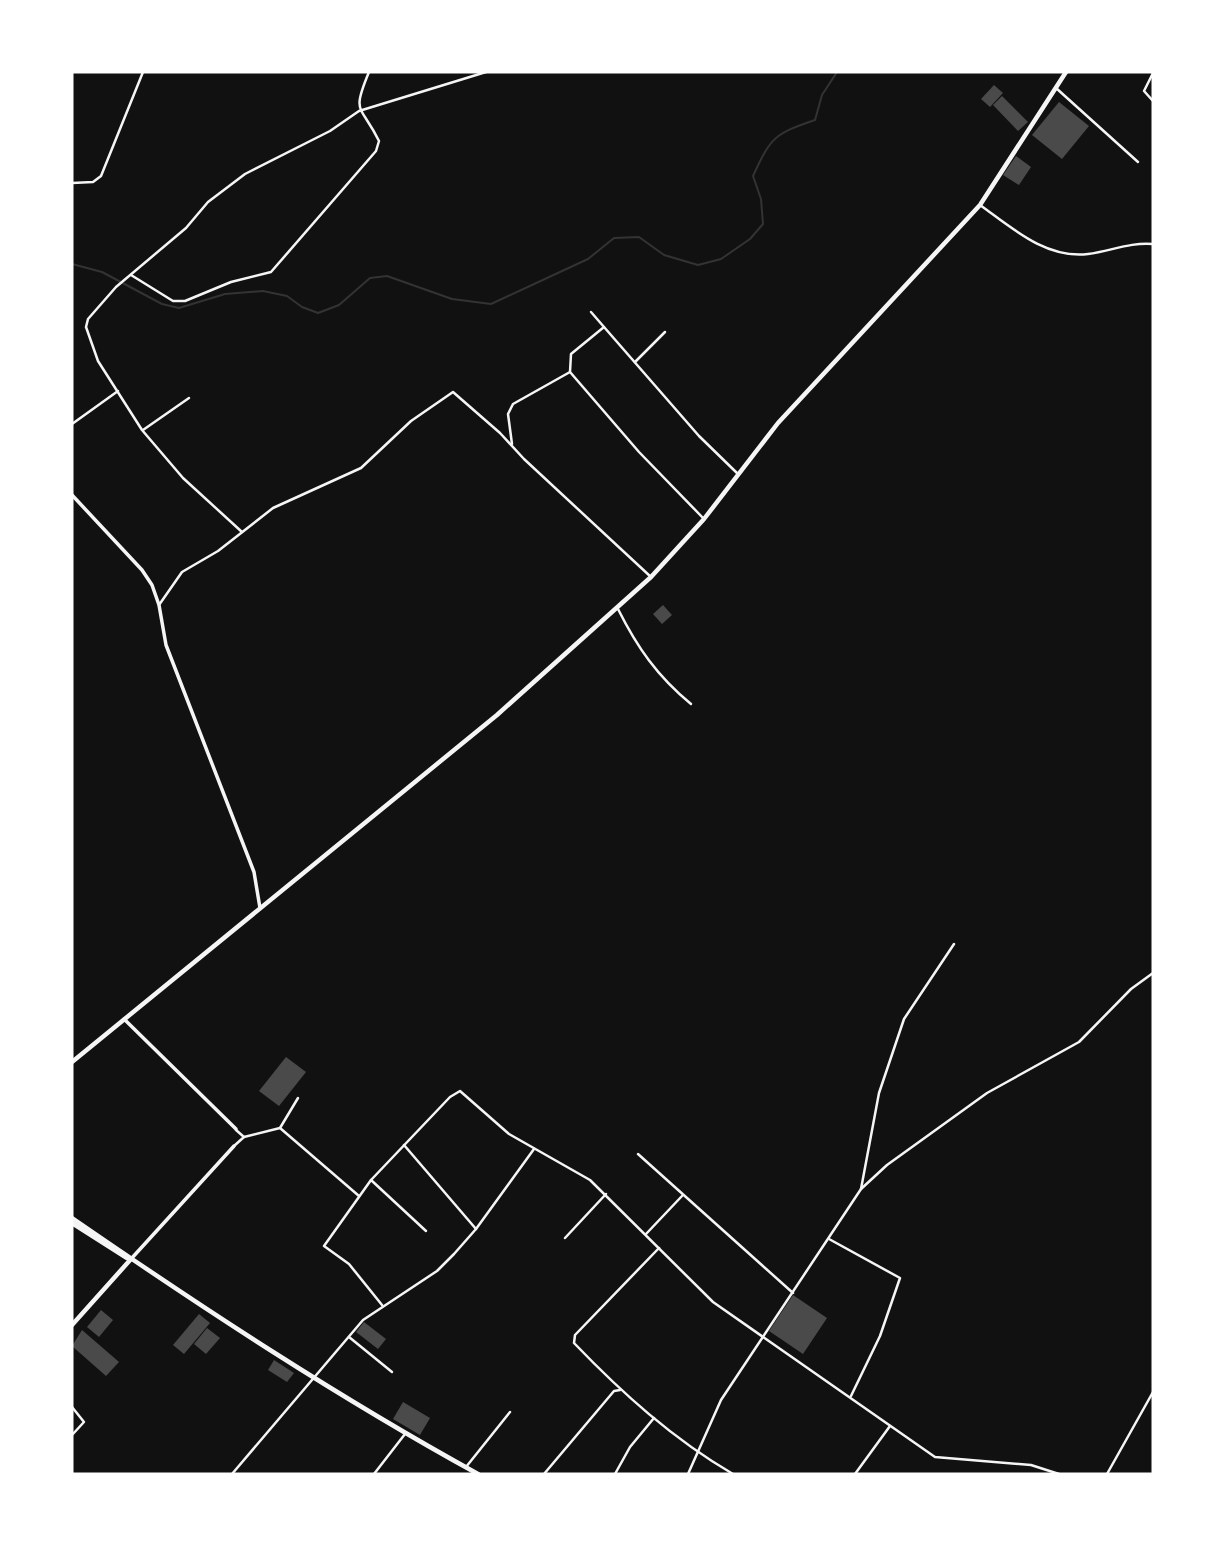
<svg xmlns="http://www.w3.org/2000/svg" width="1225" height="1546" font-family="Cabin,sans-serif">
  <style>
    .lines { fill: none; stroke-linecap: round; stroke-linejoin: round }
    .stream { stroke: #333; stroke-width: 2 }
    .building { fill: #4a4a4a }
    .minor { stroke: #f5f5f5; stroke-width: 2.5 }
    .tertiary { stroke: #f5f5f5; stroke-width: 3.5 }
    .secondary { stroke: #f5f5f5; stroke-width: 4.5 }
  </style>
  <rect width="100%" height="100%" fill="#111"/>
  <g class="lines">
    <path class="stream" d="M72,264L102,272L162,304L179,308L225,294L263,291L287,296L302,307L318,313L339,305L370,278L387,276L452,299L491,304L588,259L614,238L639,237L664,255L698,265L721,259L750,239L763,224L761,199L753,176C771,137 774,134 815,120L822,95L837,72"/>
  </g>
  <g class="building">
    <polygon points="994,85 1003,93 990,107 981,99"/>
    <polygon points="1002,96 1028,122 1018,131 993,105"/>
    <polygon points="1059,102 1089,126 1062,159 1032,135"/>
    <polygon points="1016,156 1031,167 1019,185 1003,175"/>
    <polygon points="663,605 672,615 662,624 653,614"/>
    <polygon points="286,1057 306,1072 279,1106 259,1091"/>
    <polygon points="793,1295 827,1318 803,1354 769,1331"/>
    <polygon points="101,1310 113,1320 99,1337 87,1327"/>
    <polygon points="199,1314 210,1323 184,1354 173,1345"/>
    <polygon points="364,1322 386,1339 378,1349 356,1332"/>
    <polygon points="207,1328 220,1338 206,1354 194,1344"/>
    <polygon points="82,1330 119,1362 106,1376 72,1346"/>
    <polygon points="274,1360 294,1373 287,1382 268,1370"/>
    <polygon points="403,1402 430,1418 420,1435 393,1419"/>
  </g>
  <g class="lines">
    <g class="minor">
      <polyline points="1153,73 1144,91 1153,101"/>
      <polyline points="1056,88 1138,162"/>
      <polyline points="72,183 93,182 101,176 143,72"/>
      <path d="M980,205C1012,228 1046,259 1088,254C1111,251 1130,242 1153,244"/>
      <path d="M131,275L173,301H185L231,282L271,272L376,151L379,141C361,104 351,115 369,72"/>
      <polyline points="591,312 604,327"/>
      <polyline points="635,362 665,332"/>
      <polyline points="72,424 118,391"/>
      <polyline points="143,430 189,398"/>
      <polyline points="512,444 508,414 513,404 570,372"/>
      <polyline points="704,519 639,452 570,372 571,354 604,327 699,436 738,474"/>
      <polyline points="242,532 183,478 142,430 98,361 86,327 88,319 116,287 186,228 208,202 245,174 330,131 359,111 486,72"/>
      <polyline points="159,605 182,572 218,551 273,508 361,468 411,421 453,392 500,433 524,459 651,577"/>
      <path d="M618,609C637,647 657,676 691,704"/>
      <polyline points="280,1128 298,1098"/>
      <polyline points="244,1137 280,1128 359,1196"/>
      <polyline points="404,1145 476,1229"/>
      <polyline points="234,1146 244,1137 236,1130"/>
      <polyline points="638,1154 793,1293"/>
      <polyline points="371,1180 426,1231"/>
      <polyline points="861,1189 887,1165 987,1093 1079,1042 1131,989 1153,973"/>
      <polyline points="646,1234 682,1196"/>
      <polyline points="565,1238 606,1194"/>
      <polyline points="829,1239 900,1278 880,1336 851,1396"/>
      <path d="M659,1248L575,1335L574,1343C622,1393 673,1439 733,1474"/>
      <polyline points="382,1305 349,1264 324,1246 371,1180 450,1097 460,1091 509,1134 590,1180 713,1302 935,1457 1031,1465 1059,1474"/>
      <polyline points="349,1337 392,1372"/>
      <polyline points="72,1407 84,1422 72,1435"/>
      <polyline points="466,1467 510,1412"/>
      <polyline points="232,1474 363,1320 437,1271 454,1254 476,1229 534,1149"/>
      <polyline points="374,1474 405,1434"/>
      <polyline points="544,1474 614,1391 620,1390"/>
      <polyline points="615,1474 630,1447 654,1418"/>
      <polyline points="688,1474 721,1400 861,1189 879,1093 904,1019 954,944"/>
      <polyline points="855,1474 890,1426"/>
      <polyline points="1107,1474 1153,1392"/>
    </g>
    <g class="tertiary">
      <polyline points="72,495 142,570 152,585 159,605 166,645 254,872 260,908"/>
      <polyline points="124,1019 236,1129"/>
      <polyline points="131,1259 234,1146"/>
    </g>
    <g class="secondary">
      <polyline points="72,1062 497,715 651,577 704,519 778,423 980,205 1066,72"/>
      <path d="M72,1218C204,1309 338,1397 478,1474"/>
      <polyline points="72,1223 127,1258"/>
      <polyline points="72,1325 131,1259"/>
    </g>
  </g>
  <rect width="1225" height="1546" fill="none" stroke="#ffffff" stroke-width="147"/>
</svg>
